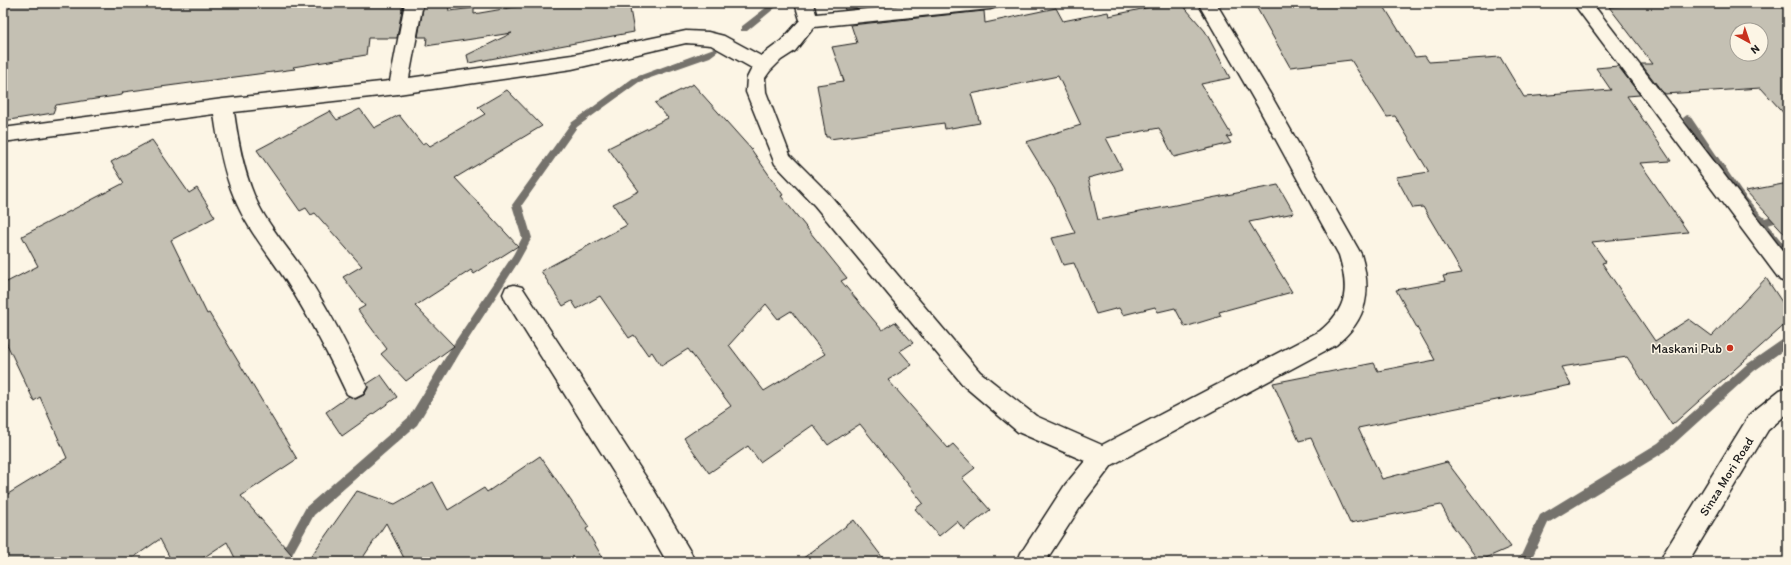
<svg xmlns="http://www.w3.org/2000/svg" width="1791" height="565" font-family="Itim,sans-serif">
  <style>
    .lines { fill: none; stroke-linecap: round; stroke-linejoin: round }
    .stream { fill: #75726c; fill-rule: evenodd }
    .building { fill: #c4c0b3; stroke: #1c1c1c; fill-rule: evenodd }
    .minor-casing { stroke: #1c1c1c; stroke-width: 3 }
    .minor { fill: #fcf5e5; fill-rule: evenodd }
    .poi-dot { fill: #c8321e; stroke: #fcf5e5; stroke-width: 1.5 }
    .labels { text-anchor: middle; stroke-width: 3; stroke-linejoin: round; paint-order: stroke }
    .poi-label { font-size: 13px; fill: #1c1c1c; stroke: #fcf5e5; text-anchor: end }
    .street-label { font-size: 13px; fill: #1c1c1c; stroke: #fcf5e5 }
  </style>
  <rect width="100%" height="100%" fill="#fcf5e5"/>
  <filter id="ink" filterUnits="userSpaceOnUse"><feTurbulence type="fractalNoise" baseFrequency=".025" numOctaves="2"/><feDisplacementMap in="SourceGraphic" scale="8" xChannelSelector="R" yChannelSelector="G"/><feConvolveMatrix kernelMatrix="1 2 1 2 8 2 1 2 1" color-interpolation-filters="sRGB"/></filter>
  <g filter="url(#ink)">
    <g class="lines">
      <g class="stream">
        <polygon points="772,3 781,3 747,31 741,31 741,27"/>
        <polygon points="714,48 718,51 710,57 639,82 577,127 522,205 532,238 530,241 519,261 464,346 417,425 314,515 288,562 276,562 306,507 409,417 456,340 513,255 522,238 512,205 571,123 633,78"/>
        <polygon points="1687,115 1690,116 1741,191 1760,214 1765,218 1788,211 1788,219 1768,225 1788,249 1788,260 1785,259 1735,197 1684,120 1683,118"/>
        <polygon points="1788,336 1788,347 1754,371 1666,451 1548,523 1530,562 1518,562 1540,515 1658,443 1746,365"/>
      </g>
    </g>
    <g class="building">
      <polygon points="10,3 403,3 397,38 368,38 366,55 293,67 295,69 123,92 122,95 56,105 53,113 3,121 3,19"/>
      <polygon points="424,3 448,3 449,11 474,8 474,14 538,3 629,3 634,32 469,63 467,55 512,33 426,46 427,37 418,37"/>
      <polygon points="843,3 913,3 845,10"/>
      <polygon points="1169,3 1181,3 1205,31 1230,78 1201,84 1232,136 1227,137 1231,143 1174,157 1159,128 1106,138 1122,169 1088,178 1098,220 1278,185 1294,213 1249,222 1292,292 1219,312 1221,316 1185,327 1175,308 1158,312 1155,307 1123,315 1119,308 1096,314 1074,263 1063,265 1052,238 1075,233 1054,188 1026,142 1081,125 1058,76 971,94 980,123 945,129 944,123 830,139 829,137 826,137 817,85 844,81 832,47 857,43 851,25 984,11 985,23 1056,8 1063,21 1108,12 1109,16"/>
      <polygon points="1254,3 1382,3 1415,57 1425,56 1429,62 1500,57 1524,97 1611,90 1596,68 1618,66 1640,95 1627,96 1671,161 1640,163 1688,232 1592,242 1606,262 1602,263 1655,341 1689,319 1712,336 1766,278 1788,311 1788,322 1672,425 1627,357 1561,367 1571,385 1358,428 1382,479 1447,462 1511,547 1479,561 1452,525 1441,505 1350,523 1311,438 1299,441 1273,383 1374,363 1378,371 1435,360 1396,290 1445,281 1443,276 1462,273 1423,207 1413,208 1396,177 1429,172 1395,116 1387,117 1351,60 1290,67"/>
      <path d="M1651,3H1788V118L1761,88L1664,94L1641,64H1653L1609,7ZM1737,30H1761V54H1737Z"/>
      <path d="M693,84L751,149L783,195L781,196L847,278L841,281L882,330L895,322L913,343L900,351L912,365L888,380L948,448L953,444L975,468L962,478L990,510L964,530L957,521L939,536L915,509L923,503L860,424L828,445L813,425L760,462L748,446L709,473L684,438L731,406L688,349L661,366L652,352L648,355L634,335L629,338L600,296L577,309L572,301L563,306L541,271L627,225L613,204L639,191L608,148L668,118L655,103ZM766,304L778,319L791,311L825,354L764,391L729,345Z"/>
      <polygon points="507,90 542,126 455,178 518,246 474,274 471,270 415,306 454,346 406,381 381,354 387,349 358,310 365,306 343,277 362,266 315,213 311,215 306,208 300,211 257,150 330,111 337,120 360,109 374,128 399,115 422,144 426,142 430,146 485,114 478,107"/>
      <polygon points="152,140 189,193 197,188 215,217 171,240 207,314 209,313 297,459 241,496 298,562 237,562 227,542 197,562 172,562 160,539 127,562 3,562 3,497 67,458 40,397 34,401 3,336 3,284 38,266 22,236 124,183 111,162"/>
      <polygon points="1788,183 1788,237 1746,191"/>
      <polygon points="381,375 397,397 342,436 326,412 349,396 356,399 364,395 368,388 367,384"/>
      <polygon points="540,456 589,527 586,529 605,562 406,562 386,523 360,562 307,562 357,491 395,504 433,482 448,510 484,488 487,492"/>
      <polygon points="854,520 886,562 798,562"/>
    </g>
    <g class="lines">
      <defs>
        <g id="minor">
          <path d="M405,3H423L409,78L572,55L686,31L708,32L724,36L761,56L781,41L800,20L795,3H813L816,14L928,3H999L996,7L990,9L814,27L795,51L781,60L770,71L765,78L766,92L790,155L829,194L980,372L1036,416L1102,445L1320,331C1348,308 1349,289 1339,255L1257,105L1198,3H1216L1272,97L1361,254C1372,292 1368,319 1336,345L1112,465L1083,503L1045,562H1017L1021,553L1065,485L1085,461L1018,432L964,386L815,206L775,164L746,92L747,78L752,68L711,45L686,43L572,69L398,94L234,112C238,140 243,169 254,195C266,225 292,252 309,279C331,314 350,350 367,387L363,394L355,398L347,394C331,360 313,325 293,292C275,261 247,231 234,197C223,171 218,142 214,114L3,142V128L223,99L390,81Z"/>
          <polygon points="1573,3 1592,3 1788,258 1788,283 1780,280"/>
          <polygon points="514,285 522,287 651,485 691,553 695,562 667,562 633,503 506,301 503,294 506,287"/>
          <polygon points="1788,387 1788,413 1768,430 1688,562 1660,562 1664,553 1750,414 1780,390"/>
        </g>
      </defs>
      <use href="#minor" class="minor-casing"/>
      <use href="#minor" class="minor"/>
    </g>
  </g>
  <circle class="poi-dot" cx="1730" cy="348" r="4"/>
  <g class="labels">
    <g class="poi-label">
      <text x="1722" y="353">Maskani Pub</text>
    </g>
    <g class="street-label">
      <text transform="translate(1726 476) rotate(-58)" y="5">Sinza Mori Road</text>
    </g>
  </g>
  <rect width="1791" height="565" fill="none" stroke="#fcf5e5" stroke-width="16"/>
  <rect x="8" y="8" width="1775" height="549" fill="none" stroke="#1c1c1c" stroke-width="1.5" filter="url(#ink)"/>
  <g transform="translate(1749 42) rotate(140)"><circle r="19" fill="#fcf5e5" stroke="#a29e95"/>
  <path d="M0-3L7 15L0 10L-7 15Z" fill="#c8321e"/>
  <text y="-6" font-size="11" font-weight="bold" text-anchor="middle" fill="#1c1c1c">N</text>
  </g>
</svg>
